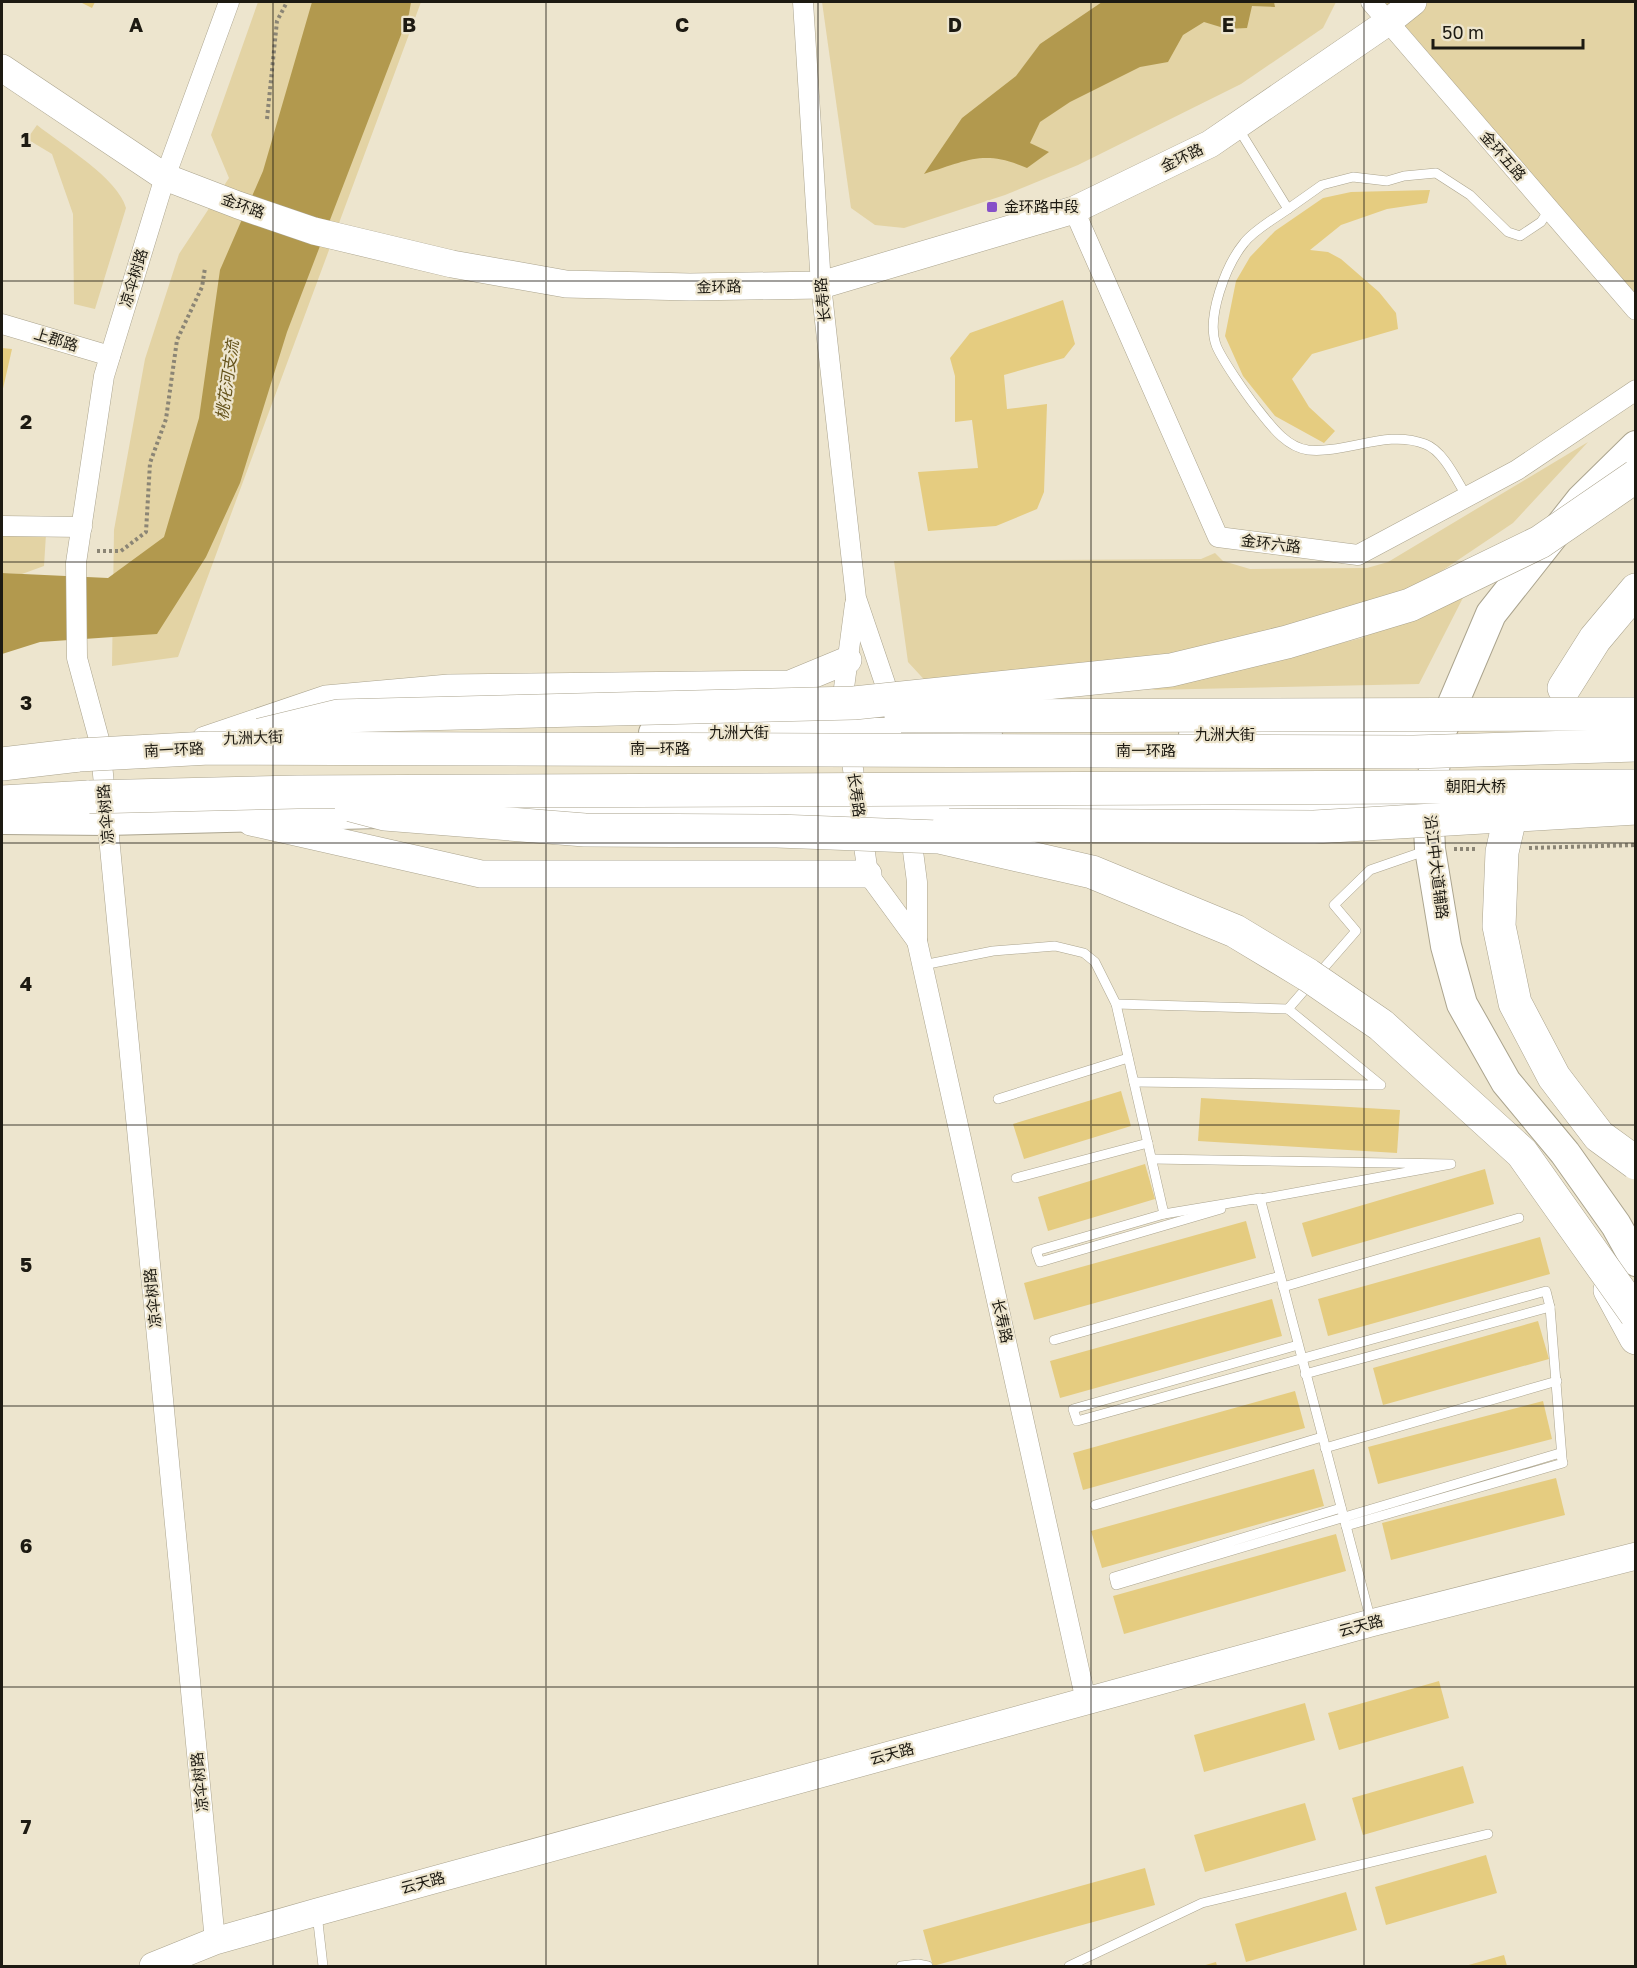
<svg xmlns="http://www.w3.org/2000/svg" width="1637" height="1968" font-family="'Golos Text','Noto Sans SC',sans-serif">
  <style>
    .green { fill: #e3d3a4 }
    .water { fill: #b2994e }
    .building { fill: #e5cc80 }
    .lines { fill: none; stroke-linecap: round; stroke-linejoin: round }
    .lane-casing { stroke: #aba48e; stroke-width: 10 }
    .street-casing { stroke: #aba48e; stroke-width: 21 }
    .secondary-casing { stroke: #aba48e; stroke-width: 28 }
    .primary-casing { stroke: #aba48e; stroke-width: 32 }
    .highway-casing { stroke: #aba48e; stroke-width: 34 }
    .path { stroke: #8b8575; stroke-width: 4; stroke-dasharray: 3 3; stroke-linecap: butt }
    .lane { stroke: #fff; stroke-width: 9 }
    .street { stroke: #fff; stroke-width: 20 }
    .secondary { stroke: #fff; stroke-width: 27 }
    .primary { stroke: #fff; stroke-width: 30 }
    .highway { stroke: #fff; stroke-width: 33 }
    .highway-bridge-casing { stroke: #aba48e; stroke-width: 34; stroke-linecap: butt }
    .highway-bridge { stroke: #fff; stroke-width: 33 }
    .grid { fill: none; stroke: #1d1a12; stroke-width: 1.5; stroke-opacity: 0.55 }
    .poi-dot { fill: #8650c8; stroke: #ede5ce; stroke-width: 2 }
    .labels { text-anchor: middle; stroke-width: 4.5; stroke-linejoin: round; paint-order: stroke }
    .street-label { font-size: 15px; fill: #1d1a12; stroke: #ede5ce }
    .poi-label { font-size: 15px; fill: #1d1a12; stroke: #ede5ce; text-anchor: start }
    .water-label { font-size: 16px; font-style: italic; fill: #65531b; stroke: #ede5ce }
    .grid-label { font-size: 20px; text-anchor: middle; font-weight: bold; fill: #1d1a12; stroke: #ede5ce; stroke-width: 4.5; stroke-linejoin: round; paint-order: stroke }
  </style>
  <rect width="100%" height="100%" fill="#ede5ce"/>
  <g class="green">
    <polygon points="258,2 421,2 178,657 112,666 114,530 145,359 179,254 229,178 211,135"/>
    <polygon points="822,2 1336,2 1323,28 1241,84 1078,165 1005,195 904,228 875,225 851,208"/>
    <polygon points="1385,2 1635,2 1635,296"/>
    <path d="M37,125C62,145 118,178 126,208L95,309L74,304L73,214L52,154L27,139Z"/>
    <polygon points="1588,442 1513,523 1406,595 1173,654 931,687 908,662 894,561 1201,559 1215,553 1223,561 1250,569 1367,568 1388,562"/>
    <polygon points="2,534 46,534 44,566 22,574 2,573"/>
    <polygon points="1469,586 1419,684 1151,690 1362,638"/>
  </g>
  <g class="water">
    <polygon points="312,2 411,2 409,14 287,332 240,483 206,557 157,634 40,642 2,654 2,573 108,578 164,537 199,418 220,270 263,171"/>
    <path d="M1102,2H1274L1275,7L1252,6L1247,28L1227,29L1204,22L1183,35L1168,62L1140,67L1070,102L1040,122L1030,143L1049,152L1027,168C983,149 967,161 924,174L962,118L1016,76L1040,44Z"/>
  </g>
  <g class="building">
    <polygon points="80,2 95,2 92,8"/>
    <polygon points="1430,190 1427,203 1387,209 1341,225 1310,250 1328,252 1341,259 1379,292 1396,313 1398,329 1312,354 1292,379 1309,407 1335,431 1324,443 1275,416 1243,376 1225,336 1236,281 1250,257 1275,231 1323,198 1351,192"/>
    <polygon points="1063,300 1075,344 1064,358 1004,375 1007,409 1047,404 1044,492 1037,509 996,526 928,531 918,472 978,468 972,420 955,422 955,376 950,358 970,333"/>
    <polygon points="2,348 12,349 2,393"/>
    <polygon points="1121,1091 1131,1126 1024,1159 1013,1124"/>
    <polygon points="1201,1098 1400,1110 1397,1153 1198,1141"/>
    <polygon points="1145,1164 1155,1199 1048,1231 1038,1197"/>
    <polygon points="1485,1169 1494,1204 1312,1257 1302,1223"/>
    <polygon points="1246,1221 1256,1258 1034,1320 1024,1283"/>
    <polygon points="1540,1237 1550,1274 1328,1336 1318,1299"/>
    <polygon points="1272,1299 1282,1336 1060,1398 1050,1361"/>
    <polygon points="1538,1321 1549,1359 1383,1405 1373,1368"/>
    <polygon points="1295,1391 1305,1428 1083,1490 1073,1453"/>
    <polygon points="1543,1401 1552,1439 1378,1484 1368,1447"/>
    <polygon points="1314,1469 1324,1506 1102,1568 1091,1531"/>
    <polygon points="1556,1478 1565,1515 1391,1560 1382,1523"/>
    <polygon points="1336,1534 1346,1571 1124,1634 1113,1596"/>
    <polygon points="1439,1681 1449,1718 1339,1750 1328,1713"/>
    <polygon points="1305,1703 1315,1740 1204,1772 1194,1735"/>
    <polygon points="1463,1766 1474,1803 1363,1835 1352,1798"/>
    <polygon points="1305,1803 1316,1840 1205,1872 1194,1835"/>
    <polygon points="1486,1855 1497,1893 1386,1925 1375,1887"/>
    <polygon points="1145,1868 1155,1905 933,1966 923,1930"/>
    <polygon points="1346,1892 1357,1930 1246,1962 1235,1924"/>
    <polygon points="1504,1955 1507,1966 1465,1966"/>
    <polygon points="1216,1962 1217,1966 1202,1966"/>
  </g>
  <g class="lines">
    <defs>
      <g id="lane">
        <polyline points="1238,128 1288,209 1322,185 1353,177 1387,181 1404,176 1436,173 1470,195 1508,232 1520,236 1541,222 1549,210"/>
        <path d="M1288,209C1274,219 1254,230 1244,243C1226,265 1206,317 1216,345C1222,360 1246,394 1256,407C1269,423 1285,447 1308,450C1346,454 1387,429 1425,444C1444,451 1457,481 1467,497"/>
        <polyline points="923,965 993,951 1055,946 1084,953 1095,962 1116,1004 1164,1214 1260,1198 1371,1621"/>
        <polyline points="1116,1004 1288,1009 1356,931 1334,905 1370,870 1425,851"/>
        <polyline points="1134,1082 1381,1085 1288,1009"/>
        <polyline points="998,1099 1128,1058"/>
        <polyline points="1152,1159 1451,1164 1255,1200"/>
        <polyline points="1016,1178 1148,1143"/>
        <polyline points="1164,1214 1036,1251 1040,1262 1221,1209"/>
        <polyline points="1283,1287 1519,1218"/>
        <polyline points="1550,1307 1562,1458"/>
        <polyline points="1054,1340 1280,1276"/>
        <polyline points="1298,1345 1073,1409 1077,1421 1546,1291 1550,1307 1305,1374"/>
        <polyline points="1325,1448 1557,1381"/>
        <polyline points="1095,1505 1322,1437"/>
        <polyline points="1341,1508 1114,1577 1116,1585 1560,1453 1563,1463 1346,1526"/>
        <polyline points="317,1914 323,1966"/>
        <polyline points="901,1966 918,1964 928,1966"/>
        <polyline points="1069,1966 1202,1903 1488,1834"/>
      </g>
      <g id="street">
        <polyline points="803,2 821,285 856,598 893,707"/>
        <polyline points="1371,2 1636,310"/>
        <polyline points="1074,210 1218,537 1358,555 1517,470 1636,390"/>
        <polyline points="2,324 110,356"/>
        <polyline points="2,526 82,527"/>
        <polyline points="846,712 844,688 855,604"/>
        <polyline points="849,741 868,874 917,941"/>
        <polyline points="910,828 917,882 917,941 1086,1701"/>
        <polyline points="215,1941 100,743 77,658 76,563 104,376 165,177 229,2"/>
      </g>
      <g id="secondary">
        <polyline points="2,68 165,177 238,205 314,231 452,264 566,284 690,287 821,285 1074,210 1210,144 1388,22 1413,2"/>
        <polyline points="205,740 326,699 449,688 790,684 848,660"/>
        <polyline points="251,822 481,874 868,874"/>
        <polyline points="153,1966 215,1941 317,1912 1371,1623 1636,1556"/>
      </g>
      <g id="primary">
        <polyline points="1636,446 1581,500 1491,614 1440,734 1428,805 1430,849 1446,946 1462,1004 1506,1082 1565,1153 1616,1225 1636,1261"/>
        <polyline points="654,733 848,732 987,735"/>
        <polyline points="1194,735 1440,734"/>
        <polyline points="519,811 859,813 996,808 1428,805"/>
        <polyline points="2,819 107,820 378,813"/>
      </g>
      <g id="highway">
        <polyline points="1564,688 1595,639 1636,590"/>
        <polyline points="2,764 79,755"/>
        <polyline points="2,802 89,797"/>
        <polyline points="1610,1290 1636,1338"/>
      </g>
    </defs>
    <use href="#lane" class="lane-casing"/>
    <use href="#street" class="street-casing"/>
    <use href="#secondary" class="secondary-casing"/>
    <use href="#primary" class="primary-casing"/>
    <use href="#highway" class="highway-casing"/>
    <g class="path">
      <polyline points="267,119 277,21 287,2"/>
      <polyline points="97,551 121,551 146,532 150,463 166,419 177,340 202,287 205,268"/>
      <polyline points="1529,848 1636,845"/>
      <polyline points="1454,849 1476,849"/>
    </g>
    <use href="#lane" class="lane"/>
    <use href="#street" class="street"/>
    <use href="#secondary" class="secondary"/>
    <use href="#primary" class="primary"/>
    <use href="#highway" class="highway"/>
    <defs>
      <g id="highway-bridge">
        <polyline points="901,716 1636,714"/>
        <polyline points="260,735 338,716 854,703 1171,670 1287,642 1410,605 1540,542 1636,476"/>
        <polyline points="79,755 209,748 1414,752 1636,745"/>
        <polyline points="1515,796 1502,852 1499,926 1515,1003 1554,1077 1599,1136 1636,1163"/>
        <polyline points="89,797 297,792 1636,786"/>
        <polyline points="351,805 385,814 585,830 777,831 939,837 1092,872 1235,931 1308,975 1381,1025 1522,1153 1636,1314"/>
        <polyline points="949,825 1314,827 1636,808"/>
      </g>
    </defs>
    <use href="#highway-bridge" class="highway-bridge-casing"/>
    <use href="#highway-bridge" class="highway-bridge"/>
  </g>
  <path class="grid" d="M273,2V1966M546,2V1966M818,2V1966M1091,2V1966M1364,2V1966M2,281H1636M2,562H1636M2,843H1636M2,1125H1636M2,1406H1636M2,1687H1636"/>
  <rect class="poi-dot" x="986" y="201" width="12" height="12" rx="3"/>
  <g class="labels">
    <g class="street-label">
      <text transform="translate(1503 156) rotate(49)" y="5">金环五路</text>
      <text transform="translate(1182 158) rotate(-26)" y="5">金环路</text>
      <text transform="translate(243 206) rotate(20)" y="5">金环路</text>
      <text transform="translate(134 278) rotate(-73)" y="5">凉伞树路</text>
      <text transform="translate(719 287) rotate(-1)" y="5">金环路</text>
      <text transform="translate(823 300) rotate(-96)" y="5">长寿路</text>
      <text transform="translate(56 340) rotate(17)" y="5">上郡路</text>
      <text transform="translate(1271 544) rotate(7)" y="5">金环六路</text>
      <text x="739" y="738">九洲大街</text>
      <text x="1225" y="740">九洲大街</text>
      <text transform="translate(253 738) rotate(-2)" y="5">九洲大街</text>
      <text x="660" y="754">南一环路</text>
      <text transform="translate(174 750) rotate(-3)" y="5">南一环路</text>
      <text x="1146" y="756">南一环路</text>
      <text x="1476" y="792">朝阳大桥</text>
      <text transform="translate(856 795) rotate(82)" y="5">长寿路</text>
      <text transform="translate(106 814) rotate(-95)" y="5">凉伞树路</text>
      <text transform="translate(1436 867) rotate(83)" y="5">沿江中大道辅路</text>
      <text transform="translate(153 1298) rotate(-96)" y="5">凉伞树路</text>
      <text transform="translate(1002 1321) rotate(77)" y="5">长寿路</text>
      <text transform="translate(1361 1626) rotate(-15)" y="5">云天路</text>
      <text transform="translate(892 1754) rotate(-15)" y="5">云天路</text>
      <text transform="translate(200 1782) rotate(-96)" y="5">凉伞树路</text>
      <text transform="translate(423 1883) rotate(-15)" y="5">云天路</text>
    </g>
    <g class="poi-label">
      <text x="1004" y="212">金环路中段</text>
    </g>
    <g class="water-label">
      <text transform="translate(227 380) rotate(-82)" y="6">桃花河支流</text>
    </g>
  </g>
  <g class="grid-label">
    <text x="136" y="32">A</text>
    <text x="409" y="32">B</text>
    <text x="682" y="32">C</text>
    <text x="955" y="32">D</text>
    <text x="1228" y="32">E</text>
    <text x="26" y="147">1</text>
    <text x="26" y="429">2</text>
    <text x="26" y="710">3</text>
    <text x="26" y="991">4</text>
    <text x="26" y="1272">5</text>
    <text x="26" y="1553">6</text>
    <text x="26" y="1834">7</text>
  </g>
  <rect width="1637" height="1968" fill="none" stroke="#1d1a12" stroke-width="6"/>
  <path d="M1433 39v9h150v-9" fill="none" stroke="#1d1a12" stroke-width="3"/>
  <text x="1442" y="39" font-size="18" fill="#1d1a12" stroke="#ede5ce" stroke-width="4.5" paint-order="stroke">50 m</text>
</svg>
